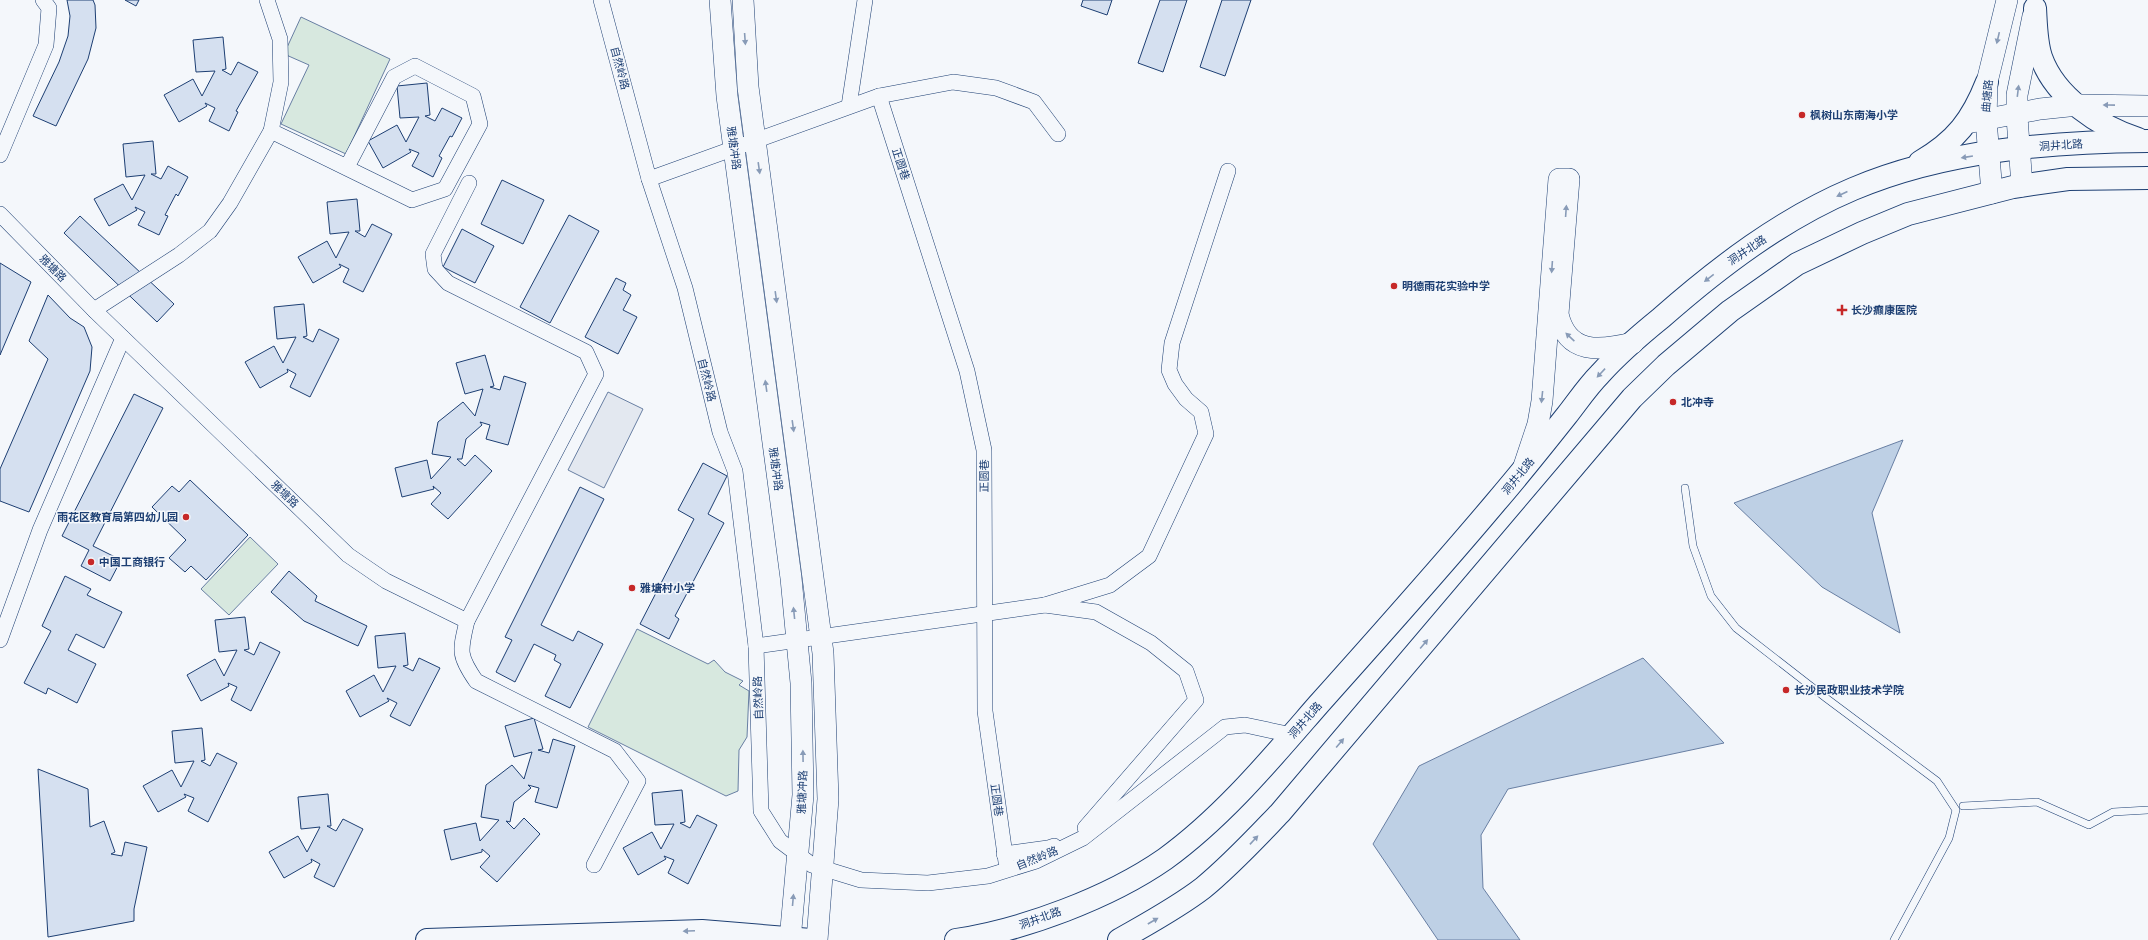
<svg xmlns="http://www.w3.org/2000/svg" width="2148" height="940" font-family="'Crimson Pro','Noto Sans SC',serif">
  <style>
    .green { fill: #d7e8df; stroke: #687fa3 }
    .parking { fill: #e3e8f0; stroke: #687fa3 }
    .water { fill: #bed0e5; stroke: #687fa3 }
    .building { fill: #d5e0f0; stroke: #1d3f73 }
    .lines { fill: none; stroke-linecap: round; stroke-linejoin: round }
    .lane-casing { stroke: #1d3f73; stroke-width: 8 }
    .street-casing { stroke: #1d3f73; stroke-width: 16 }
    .secondary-casing { stroke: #1d3f73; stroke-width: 22 }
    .primary-casing { stroke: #1d3f73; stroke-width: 24 }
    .lane { stroke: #f4f7fb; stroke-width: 7 }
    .street { stroke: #f4f7fb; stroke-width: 15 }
    .secondary { stroke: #f4f7fb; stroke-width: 21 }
    .primary { stroke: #f4f7fb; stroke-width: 22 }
    .oneway { fill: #889bb7 }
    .poi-dot { fill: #c62828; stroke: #f4f7fb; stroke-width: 1.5 }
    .labels { text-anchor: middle; stroke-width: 3; stroke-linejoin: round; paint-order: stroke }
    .street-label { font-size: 11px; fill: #1d3f73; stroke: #f4f7fb }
    .poi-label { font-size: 11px; font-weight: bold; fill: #1d3f73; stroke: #f4f7fb; text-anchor: start }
  </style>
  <rect width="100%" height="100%" fill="#f4f7fb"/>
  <g class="green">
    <polygon points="301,17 390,59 346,154 281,124 309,65 284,54"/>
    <polygon points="250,537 278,564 229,615 201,589"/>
    <polygon points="637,629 708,664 714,660 725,672 743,681 739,685 749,691 747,737 739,750 738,791 726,796 588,727"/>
  </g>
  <polygon class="parking" points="608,392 643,409 604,488 568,470"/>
  <g class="water">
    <polygon points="1903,440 1872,513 1900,633 1822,587 1734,503"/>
    <polygon points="1643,658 1724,743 1508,789 1481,835 1483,888 1520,940 1438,940 1373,844 1419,766"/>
  </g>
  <g class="building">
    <polygon points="67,0 93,0 95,5 96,28 88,59 56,126 33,116 59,62 68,36 70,16"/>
    <polygon points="125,0 139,0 136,6"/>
    <polygon points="1083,0 1112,0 1107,15 1081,6"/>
    <polygon points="1160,0 1187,0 1163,72 1138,63"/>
    <polygon points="1222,0 1251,0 1225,76 1200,67"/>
    <polygon points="223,37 226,69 222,70 231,75 238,62 258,72 236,111 238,112 229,131 209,121 215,108 205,103 207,106 179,122 164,95 193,79 202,96 215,71 196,72 193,40"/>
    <polygon points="427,83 430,115 425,116 435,121 442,108 462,118 452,137 450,136 439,156 442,158 433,177 412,166 419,153 409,149 411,152 383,168 368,141 397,125 406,142 419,117 400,118 397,86"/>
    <polygon points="153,141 156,174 151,174 161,179 168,166 188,177 178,196 176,194 165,215 168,216 159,235 138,225 145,212 135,207 137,210 109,226 94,199 123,184 132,200 145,175 126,177 123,144"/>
    <polygon points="502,180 544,200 523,244 481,224"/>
    <polygon points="357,199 360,231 355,231 365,237 372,224 392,234 363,292 343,282 349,269 339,264 341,267 313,283 298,257 327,241 336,258 349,232 330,234 327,202"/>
    <polygon points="569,215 599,231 550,323 520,307"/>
    <polygon points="80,216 174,304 157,322 64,233"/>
    <polygon points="462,229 494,246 475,283 443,267"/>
    <polygon points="0,263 31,282 0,355"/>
    <polygon points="616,278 626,283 623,290 631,295 623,310 637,317 618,354 585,337"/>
    <polygon points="48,295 70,318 84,327 92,347 90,371 29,512 0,501 0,469 48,359 29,341"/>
    <polygon points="304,304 307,336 303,337 313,342 319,329 339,339 310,397 290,387 296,374 287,369 288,372 260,388 245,362 274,346 283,363 296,337 277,339 274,307"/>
    <polygon points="485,355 494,386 490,387 500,390 504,376 526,383 508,445 486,439 490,425 480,422 482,425 466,439 462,459 457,459 465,466 475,455 492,471 448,519 431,504 441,493 433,486 434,489 402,497 395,468 427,460 431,479 451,457 432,454 438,422 463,402 475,416 483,389 465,394 456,363"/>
    <polygon points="134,394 163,408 93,546 121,560 110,581 81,566 89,550 62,536"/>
    <polygon points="703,463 727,476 708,514 724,523 675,616 679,619 669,639 640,624 694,519 678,510"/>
    <polygon points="190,480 248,535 206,580 191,566 185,572 169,558 186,540 152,507 172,486 179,492"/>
    <polygon points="580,487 604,499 541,625 573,641 578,631 603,644 570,708 545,696 561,664 554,660 556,655 534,644 515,682 496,672 512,640 505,637"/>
    <polygon points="289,571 317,596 315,601 367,626 358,646 304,621 271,592"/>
    <polygon points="65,576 91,589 87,595 122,612 104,648 76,634 68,650 96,664 77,703 48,688 46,694 24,683 51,631 42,626"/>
    <polygon points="245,617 249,649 244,650 254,655 260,642 280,652 251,711 231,700 237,687 228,683 229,686 201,701 187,675 215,659 224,676 237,650 219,652 215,620"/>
    <polygon points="405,633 408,665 403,666 413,671 419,658 440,668 410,726 390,716 397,703 387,698 389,701 360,717 346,691 374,675 383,692 396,666 378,668 375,636"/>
    <polygon points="534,718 543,749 538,750 549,753 553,739 575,746 557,808 535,802 539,788 528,785 531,788 514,802 510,822 506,821 514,829 524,818 540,834 497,882 480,867 490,856 482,849 482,852 451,860 444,830 476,823 480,841 499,820 481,817 486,785 512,765 524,779 532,752 514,757 505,726"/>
    <polygon points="202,728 205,760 201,761 210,766 217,753 237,763 208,822 188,811 194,798 184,794 186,797 158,812 143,786 172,770 181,787 194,761 175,763 172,731"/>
    <polygon points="38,769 88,789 90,827 104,821 115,852 111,854 122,856 125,842 147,847 134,909 134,921 48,937"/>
    <polygon points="682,790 685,822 680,823 690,828 697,815 717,825 688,884 668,873 674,860 664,856 666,859 638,875 623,848 652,832 661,849 674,824 655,825 652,793"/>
    <polygon points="328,794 331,826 327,826 336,831 343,819 363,829 334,887 314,877 320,864 311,859 312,862 284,878 269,852 298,836 307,852 320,827 301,829 298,797"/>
  </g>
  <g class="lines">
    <defs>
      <g id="lane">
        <polyline points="1685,488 1693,546 1711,596 1736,628 1826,698 1937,781 1956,810 1949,838 1894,940"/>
        <polyline points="1963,806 2037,802 2089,825 2113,812 2148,810"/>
      </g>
      <g id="street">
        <polyline points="601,0 649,179 685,288 720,432 735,471 756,646 761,811 780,841 812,865 861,880 928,883 988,876 1036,861 1083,838 1225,727 1245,725 1292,735"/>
        <polyline points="879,96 967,371 984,450 985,711 1006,862"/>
        <polyline points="849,106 865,0"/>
        <polyline points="271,131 412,200 445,189 480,124 473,96 415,66 394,77 347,167 271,131"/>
        <polyline points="0,155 46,45 49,8 43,0"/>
        <polyline points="649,179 879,96 953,82 996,88 1034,102 1058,134"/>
        <path d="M469,183L433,254L435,269L448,283L586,352L596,374L467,621C460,651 458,655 476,681L615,751L638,781L594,865"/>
        <polyline points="0,214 94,310 348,555 386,581 467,621"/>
        <polyline points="94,310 179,255 210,231 230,203 271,131 281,82 280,39 267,0"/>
        <polyline points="0,640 40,530 123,338"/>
        <polyline points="756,646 1045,605"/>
        <polyline points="1085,828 1196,700 1186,671 1151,643 1096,612 1045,605 1110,585 1149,556 1206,434 1201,412 1186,399 1175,384 1169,370 1172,343 1228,171"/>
        <polyline points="1004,854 1048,848 1054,846"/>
      </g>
      <g id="secondary">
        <polyline points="720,0 727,96 791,578 801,683 803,795 790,940"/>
        <polyline points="743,0 748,87 823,653 828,799 817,940"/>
        <polyline points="1972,122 2040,109 2078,105 2148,106"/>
        <polyline points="2022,186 2017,117 2017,95 2033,16"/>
        <polyline points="1992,193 1986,120 1987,82 2007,0"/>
        <path d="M1524,466L1538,424L1542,401L1559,179H1569L1558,314C1567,355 1600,351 1633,343"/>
      </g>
      <g id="primary">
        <path d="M2035,8C2036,25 2036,42 2041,57C2055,97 2100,127 2138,139"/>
        <path d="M1920,162C1956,141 1972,120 1987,82"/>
        <polyline points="427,940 702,931 811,940"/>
        <path d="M956,940C1023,930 1109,898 1165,859C1223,817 1271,759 1318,705C1378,638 1438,571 1496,502C1521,473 1544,444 1567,415C1578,401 1588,386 1600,374C1618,354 1640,335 1661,318C1719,267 1782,219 1853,189C1945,150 2050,142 2148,141"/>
        <path d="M1119,940C1147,924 1177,908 1203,888C1231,865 1255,839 1280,813L1632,398L1666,365L1730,311L1797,264L1862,233L1908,214L2013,187L2068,179L2148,178"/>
      </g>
    </defs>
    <use href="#lane" class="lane-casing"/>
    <use href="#street" class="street-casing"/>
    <use href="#secondary" class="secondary-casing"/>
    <use href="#primary" class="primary-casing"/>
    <use href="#lane" class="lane"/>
    <use href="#street" class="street"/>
    <use href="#secondary" class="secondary"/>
    <use href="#primary" class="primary"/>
  </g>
  <defs><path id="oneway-solid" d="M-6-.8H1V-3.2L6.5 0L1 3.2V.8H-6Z"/></defs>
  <g class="oneway">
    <use href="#oneway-solid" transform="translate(1998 38) rotate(103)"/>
    <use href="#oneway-solid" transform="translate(745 39) rotate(86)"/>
    <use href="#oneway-solid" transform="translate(2018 91) rotate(-83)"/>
    <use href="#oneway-solid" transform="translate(2109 105) rotate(-179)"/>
    <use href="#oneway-solid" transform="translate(1967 157) rotate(171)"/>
    <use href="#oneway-solid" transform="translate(759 168) rotate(82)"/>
    <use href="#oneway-solid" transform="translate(1842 194) rotate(155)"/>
    <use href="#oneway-solid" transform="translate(1566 211) rotate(-86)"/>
    <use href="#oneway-solid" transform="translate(1552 267) rotate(94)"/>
    <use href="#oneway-solid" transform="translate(1709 278) rotate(142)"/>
    <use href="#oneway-solid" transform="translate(776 297) rotate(82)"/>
    <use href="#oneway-solid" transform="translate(1570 337) rotate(-137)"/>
    <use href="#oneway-solid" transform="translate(1601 373) rotate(133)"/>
    <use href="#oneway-solid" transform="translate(766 386) rotate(-98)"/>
    <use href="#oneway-solid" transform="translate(1542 397) rotate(96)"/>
    <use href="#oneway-solid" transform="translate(793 426) rotate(82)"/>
    <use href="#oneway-solid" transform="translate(794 613) rotate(-96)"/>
    <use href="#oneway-solid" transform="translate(1424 644) rotate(-50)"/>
    <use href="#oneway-solid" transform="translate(1340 743) rotate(-50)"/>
    <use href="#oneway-solid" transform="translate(803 756) rotate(-91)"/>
    <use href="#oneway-solid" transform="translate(1254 840) rotate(-47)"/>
    <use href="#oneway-solid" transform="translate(793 900) rotate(-85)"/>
    <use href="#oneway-solid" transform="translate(1153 921) rotate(-30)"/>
    <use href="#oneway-solid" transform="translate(689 931) rotate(178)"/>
  </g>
  <g class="poi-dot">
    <circle cx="1802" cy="115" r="4"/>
    <circle cx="1394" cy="286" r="4"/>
    <path d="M1840 304h4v4h4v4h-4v4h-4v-4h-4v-4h4z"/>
    <circle cx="1673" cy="402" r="4"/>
    <circle cx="186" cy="517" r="4"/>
    <circle cx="91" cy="562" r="4"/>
    <circle cx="632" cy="588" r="4"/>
    <circle cx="1786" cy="690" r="4"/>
  </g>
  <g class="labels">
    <g class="street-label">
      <text transform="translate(620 68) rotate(75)" y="4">自然岭路</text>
      <text transform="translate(1987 96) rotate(-85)" y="4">曲塘路</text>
      <text transform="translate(2061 145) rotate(-4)" y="4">洞井北路</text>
      <text transform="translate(734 148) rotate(82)" y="4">雅塘冲路</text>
      <text transform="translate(901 164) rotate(72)" y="4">正圆巷</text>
      <text transform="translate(1747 250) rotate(-34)" y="4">洞井北路</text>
      <text transform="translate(53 268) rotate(45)" y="4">雅塘路</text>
      <text transform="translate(707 380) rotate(76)" y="4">自然岭路</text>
      <text transform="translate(776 469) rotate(82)" y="4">雅塘冲路</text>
      <text transform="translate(984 476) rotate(-90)" y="4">正圆巷</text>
      <text transform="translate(1518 476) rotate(-51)" y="4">洞井北路</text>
      <text transform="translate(285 494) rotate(44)" y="4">雅塘路</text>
      <text transform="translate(758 698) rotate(-92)" y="4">自然岭路</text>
      <text transform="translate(1305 720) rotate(-49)" y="4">洞井北路</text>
      <text transform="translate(802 792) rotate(-88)" y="4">雅塘冲路</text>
      <text transform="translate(997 800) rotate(82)" y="4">正圆巷</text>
      <text transform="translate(1037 858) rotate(-22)" y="4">自然岭路</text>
      <text transform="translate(1040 918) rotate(-20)" y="4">洞井北路</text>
    </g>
    <g class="poi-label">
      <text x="1810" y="119">枫树山东南海小学</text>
      <text x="1402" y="290">明德雨花实验中学</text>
      <text x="1851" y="314">长沙癫康医院</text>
      <text x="1681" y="406">北冲寺</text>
      <text x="178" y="521" text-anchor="end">雨花区教育局第四幼儿园</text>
      <text x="99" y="566">中国工商银行</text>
      <text x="640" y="592">雅塘村小学</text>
      <text x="1794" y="694">长沙民政职业技术学院</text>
    </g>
  </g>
</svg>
